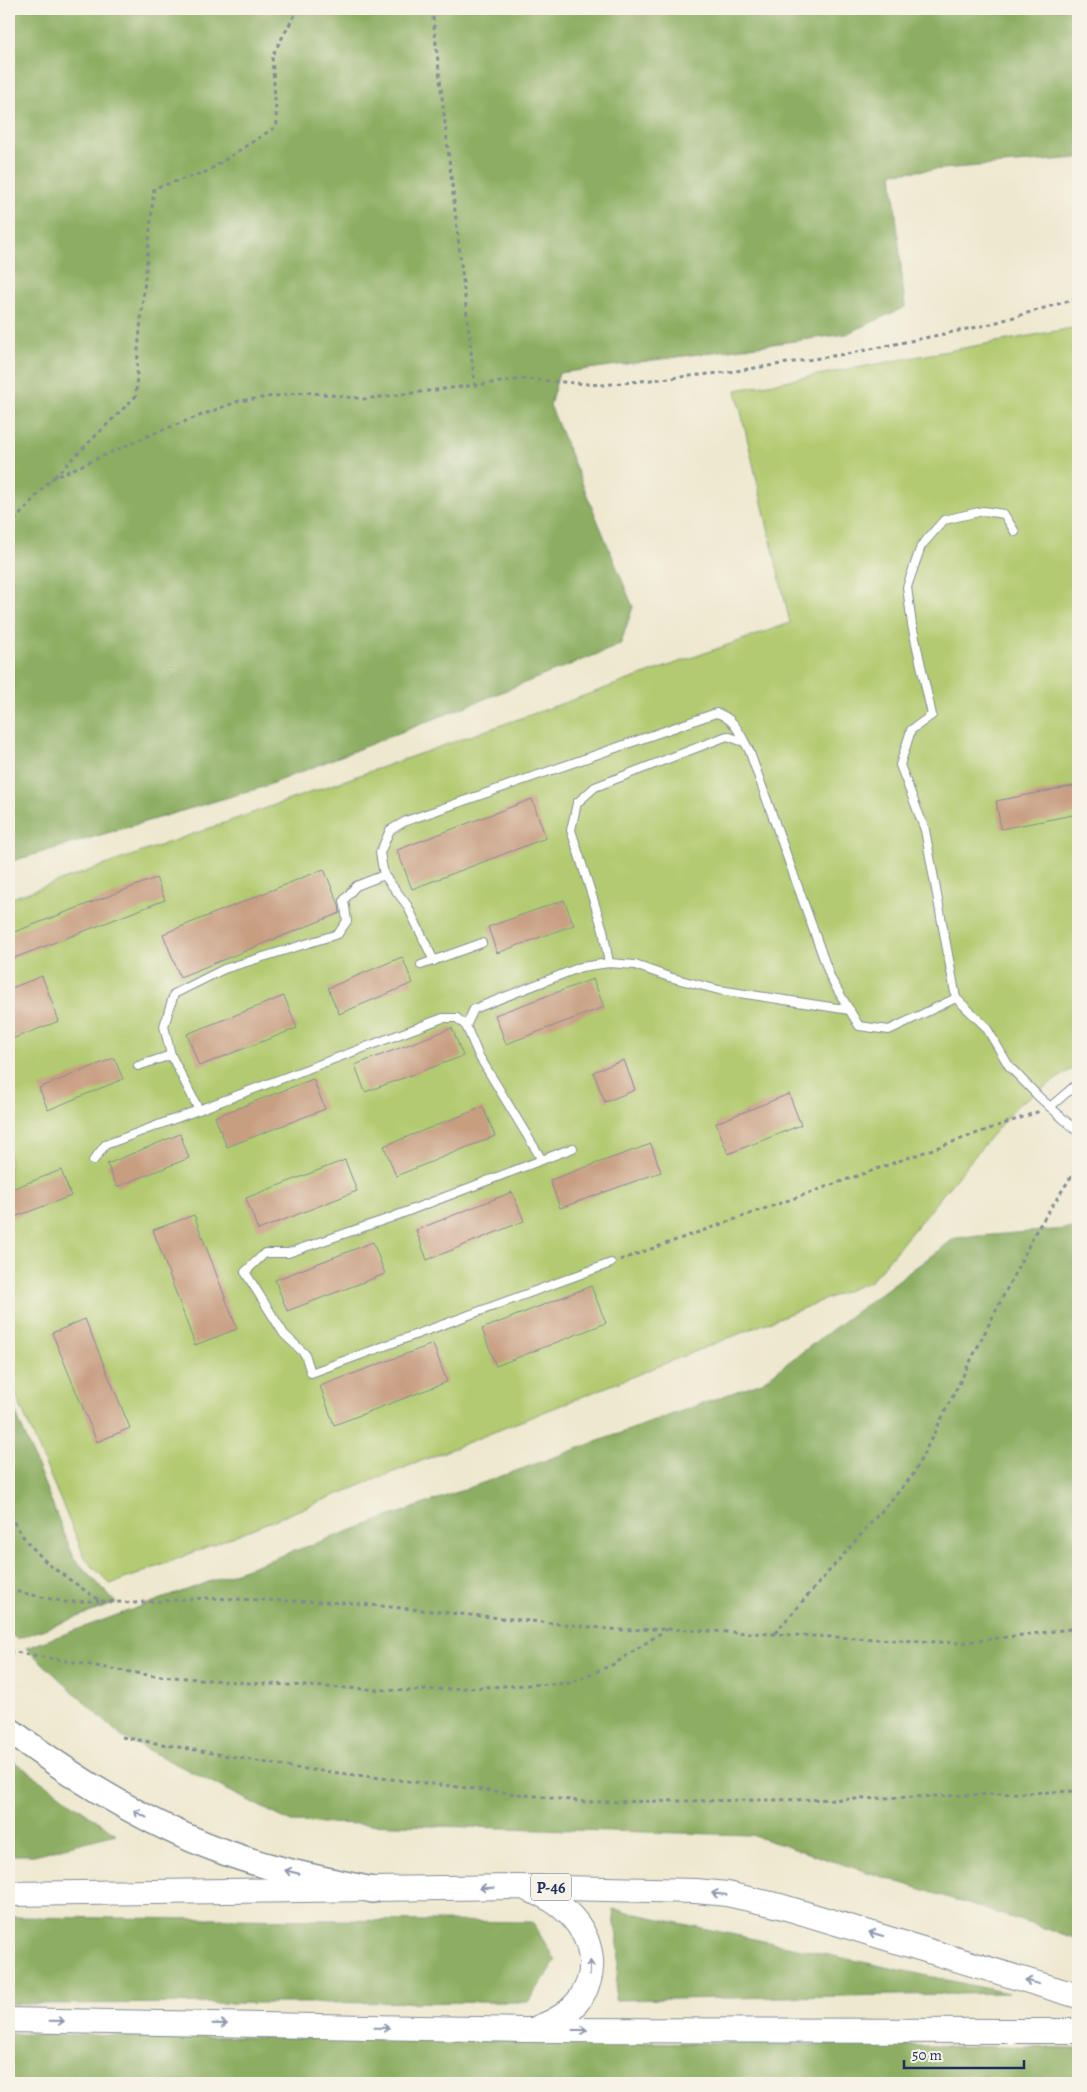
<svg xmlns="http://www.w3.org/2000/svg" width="1087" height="2092" font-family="Alegreya,serif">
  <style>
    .green { fill: #b2ca6f; stroke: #667c66 }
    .forest { fill: #8dae62; stroke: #546e60 }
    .building { fill: #c89e81 }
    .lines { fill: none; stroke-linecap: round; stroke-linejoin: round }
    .service-casing { stroke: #848c96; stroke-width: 10 }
    .primary-casing { stroke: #848c96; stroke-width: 26 }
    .trunk-casing { stroke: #848c96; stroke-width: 28 }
    .path { stroke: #848c96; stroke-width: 3; stroke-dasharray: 4 4; stroke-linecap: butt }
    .service { stroke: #fff; stroke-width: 8 }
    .primary { stroke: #fff; stroke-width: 24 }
    .trunk { stroke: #fff; stroke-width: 25 }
    .oneway { stroke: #8d97ae }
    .labels { text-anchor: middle; stroke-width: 5; stroke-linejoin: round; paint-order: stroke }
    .shield { fill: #f7f3e8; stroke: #5d6a87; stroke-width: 1 }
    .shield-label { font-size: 16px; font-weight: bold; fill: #1b2f5e }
  </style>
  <rect width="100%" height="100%" fill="#f7f3e8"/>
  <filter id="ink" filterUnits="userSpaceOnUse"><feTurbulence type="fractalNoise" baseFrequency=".02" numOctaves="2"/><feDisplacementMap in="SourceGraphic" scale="10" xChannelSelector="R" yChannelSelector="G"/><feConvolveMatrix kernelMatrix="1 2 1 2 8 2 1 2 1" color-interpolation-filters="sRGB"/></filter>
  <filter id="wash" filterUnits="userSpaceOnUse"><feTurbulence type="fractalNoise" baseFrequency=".0096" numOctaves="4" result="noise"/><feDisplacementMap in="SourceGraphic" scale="20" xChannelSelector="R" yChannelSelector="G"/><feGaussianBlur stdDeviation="1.12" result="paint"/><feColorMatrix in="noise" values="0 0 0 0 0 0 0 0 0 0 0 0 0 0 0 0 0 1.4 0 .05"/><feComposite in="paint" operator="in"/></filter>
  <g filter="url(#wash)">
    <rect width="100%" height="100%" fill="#eee8ce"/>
    <polygon class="green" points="1078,327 1078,1065 1016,1106 871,1281 139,1574 110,1584 86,1560 9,1379 9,899 790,623 736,390"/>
    <g class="forest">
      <polygon points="9,9 1078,9 1078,158 892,173 905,307 846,334 559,373 550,405 633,607 620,645 263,787 9,862"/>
      <polygon points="1078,1228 1078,1939 751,1835 291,1822 122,1737 26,1648 762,1382 955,1238"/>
      <polygon points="9,1396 74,1558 116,1603 17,1639 9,1633"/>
      <polygon points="9,1758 116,1834 34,1855 9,1855"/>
      <polygon points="613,1909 1008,1993 615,2000 619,1951"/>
      <polygon points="9,1917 532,1922 556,1961 528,2002 9,2004"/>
      <polygon points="9,2034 1078,2048 1078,2083 9,2083"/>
    </g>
    <g id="blocks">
      <g class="building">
        <polygon points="1078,785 1078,814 1001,829 996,801"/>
        <polygon points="532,799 546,838 412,889 397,850"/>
        <polygon points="324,869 339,905 340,913 180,977 163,934"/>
        <polygon points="156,878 165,900 9,960 9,934"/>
        <polygon points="564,900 574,925 497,953 488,927"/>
        <polygon points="402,957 413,983 339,1014 328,988"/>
        <polygon points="42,976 59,1021 9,1040 9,989"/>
        <polygon points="593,979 604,1007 506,1044 495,1015"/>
        <polygon points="284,996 297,1028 199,1066 187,1034"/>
        <polygon points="452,1028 463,1056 365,1092 355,1065"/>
        <polygon points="114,1058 123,1079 48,1110 39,1088"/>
        <polygon points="624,1060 635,1090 605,1102 593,1072"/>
        <polygon points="313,1079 325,1109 227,1147 215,1117"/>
        <polygon points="789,1094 801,1125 728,1154 716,1123"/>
        <polygon points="483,1107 495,1136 396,1176 384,1146"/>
        <polygon points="180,1134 189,1158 117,1187 107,1164"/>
        <polygon points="651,1144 661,1172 560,1208 550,1180"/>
        <polygon points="345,1160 357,1191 258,1230 246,1198"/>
        <polygon points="61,1170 71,1196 9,1219 9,1190"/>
        <polygon points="512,1192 524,1221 427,1260 416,1230"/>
        <polygon points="194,1215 237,1329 195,1345 153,1230"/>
        <polygon points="373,1242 385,1274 287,1311 275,1280"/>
        <polygon points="591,1286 606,1323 496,1366 482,1329"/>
        <polygon points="85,1319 130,1428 97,1442 52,1333"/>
        <polygon points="433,1344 447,1382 334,1425 320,1386"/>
      </g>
    </g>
  </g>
  <g filter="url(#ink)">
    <use href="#blocks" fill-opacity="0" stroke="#848c96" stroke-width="1"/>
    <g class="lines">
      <defs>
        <g id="service">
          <path d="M434,961L407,905L384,875L380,853L390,830L406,821L716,713C734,717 740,734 749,750L831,979L859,1026L889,1030L956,998L986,1027L1009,1066L1039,1097L1078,1132"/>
          <polyline points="609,963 603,930 571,830 577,803 595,787 727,736 744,742"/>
          <polyline points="421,965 482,943"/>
          <polyline points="956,998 925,830 900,765 911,730 932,715 912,625 907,587 921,546 944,520 983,511 1004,514 1015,532"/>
          <polyline points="466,1026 474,1009 581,967 609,963 635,965 669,977 719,990 850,1010"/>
          <polyline points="138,1066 171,1055"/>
          <polyline points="1050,1107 1078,1083"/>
          <polyline points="199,1110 171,1055 164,1026 174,994 224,969 338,934 347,921 344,900 356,886 384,875"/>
          <polyline points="573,1148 390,1218 288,1253 265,1253 245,1272 284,1334 305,1354 311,1373 611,1263"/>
          <polyline points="93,1161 105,1145 443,1018 457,1018 466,1026 479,1056 542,1160"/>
        </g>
        <g id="primary">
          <path d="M529,1890C600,1912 619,1999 539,2027"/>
          <polyline points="9,1894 517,1887 696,1891 727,1894 780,1906 1078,1996"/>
          <polyline points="9,2020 523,2030 1078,2031"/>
        </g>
        <path id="trunk" d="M9,1730C73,1777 143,1822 219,1850C268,1869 322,1879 373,1890"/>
      </defs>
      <use href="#service" class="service-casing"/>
      <use href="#primary" class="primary-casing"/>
      <use href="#trunk" class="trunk-casing"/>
      <g class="path">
        <polyline points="432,9 475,386"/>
        <polyline points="54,477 136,396 138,350 154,188 206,172 277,126 272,56 298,9"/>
        <polyline points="9,527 51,479 157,432 239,401 305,392 365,399 524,379 602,385 729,372 852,353 987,325 1078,298"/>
        <polyline points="620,1260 1040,1111"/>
        <polyline points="9,1515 26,1541 49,1565 100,1601 132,1603 204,1598 351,1603 621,1630 667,1629 960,1643 1078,1628"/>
        <polyline points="9,1590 65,1602 99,1601"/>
        <polyline points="775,1633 913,1475 1036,1231 1078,1166"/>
        <polyline points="9,1651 148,1675 249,1683 405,1691 570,1683 614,1664 667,1629"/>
        <polyline points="122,1737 296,1768 586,1802 858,1799 1078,1791"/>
      </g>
      <use href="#service" class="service"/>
      <use href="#primary" class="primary"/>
      <use href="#trunk" class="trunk"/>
    </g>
    <defs><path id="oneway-shaft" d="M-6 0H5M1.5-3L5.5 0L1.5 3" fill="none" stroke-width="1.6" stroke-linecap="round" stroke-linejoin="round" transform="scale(1.25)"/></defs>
    <g class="oneway">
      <use href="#oneway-shaft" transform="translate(140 1814) rotate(-152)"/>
      <use href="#oneway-shaft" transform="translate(292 1872) rotate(-166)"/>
      <use href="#oneway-shaft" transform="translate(487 1888) rotate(179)"/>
      <use href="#oneway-shaft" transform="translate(719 1894) rotate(-173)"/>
      <use href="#oneway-shaft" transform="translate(876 1934) rotate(-164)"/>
      <use href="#oneway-shaft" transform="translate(590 1968) rotate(-88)"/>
      <use href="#oneway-shaft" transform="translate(1032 1982) rotate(-163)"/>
      <use href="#oneway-shaft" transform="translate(57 2021) rotate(1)"/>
      <use href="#oneway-shaft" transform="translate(220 2024) rotate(1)"/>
      <use href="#oneway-shaft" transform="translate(382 2028) rotate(1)"/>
      <use href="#oneway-shaft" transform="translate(580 2030)"/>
    </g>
  </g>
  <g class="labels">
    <rect class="shield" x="531" y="1873.5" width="40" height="27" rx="4"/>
    <g class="shield-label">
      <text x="551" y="1893">Р-46</text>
    </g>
  </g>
  <rect width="1087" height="2092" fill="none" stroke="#f7f3e8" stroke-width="30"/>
  <path d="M904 2060v8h120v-8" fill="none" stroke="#1b2f5e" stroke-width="2.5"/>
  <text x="912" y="2060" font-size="15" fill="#1b2f5e" stroke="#f7f3e8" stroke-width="4" paint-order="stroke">50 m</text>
</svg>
